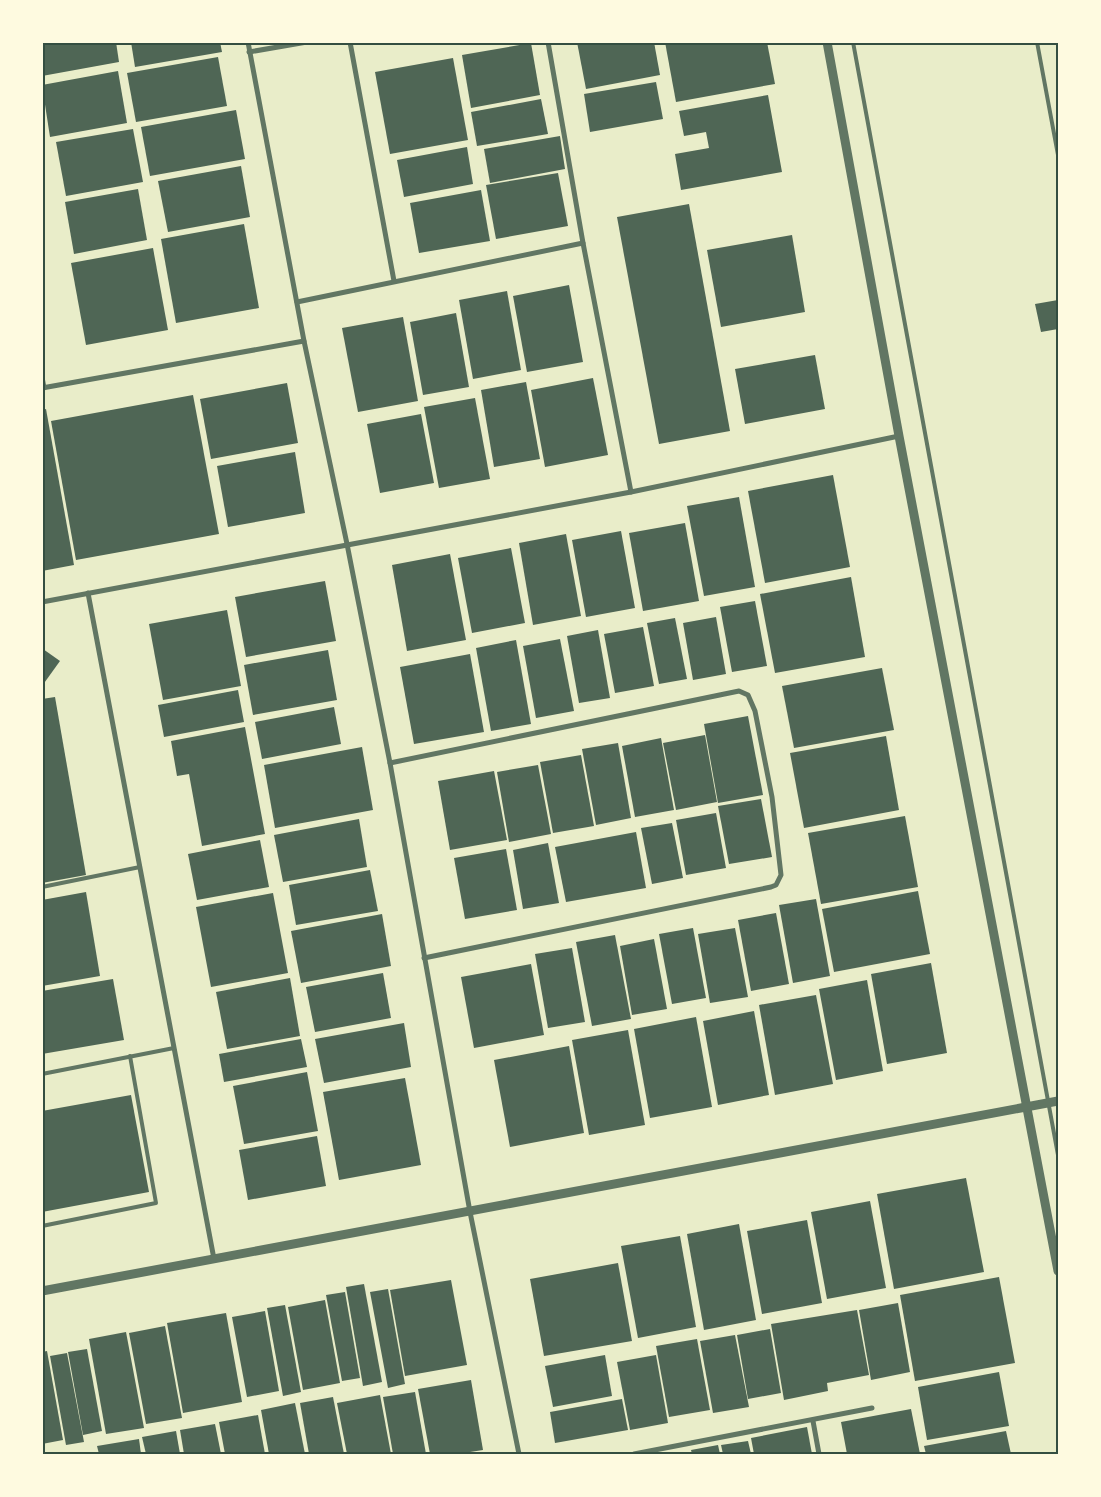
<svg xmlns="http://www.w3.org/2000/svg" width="1101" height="1497" font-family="'Nunito Sans',sans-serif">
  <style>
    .building { fill: #4f6655 }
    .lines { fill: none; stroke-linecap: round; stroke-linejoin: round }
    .service { stroke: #617663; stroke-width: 4 }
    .minor { stroke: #617663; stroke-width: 5 }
    .tertiary { stroke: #617663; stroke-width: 9 }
    .neatline { fill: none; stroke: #344e41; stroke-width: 2 }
  </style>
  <rect width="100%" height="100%" fill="#e9edc9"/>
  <g class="building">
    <polygon points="42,42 116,42 119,62 42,76"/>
    <polygon points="131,42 220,42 222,52 135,67"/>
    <polygon points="577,42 654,42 660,75 586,89"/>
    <polygon points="665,42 767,42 775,84 676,102"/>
    <polygon points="531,43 540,95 471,108 462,55"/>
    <polygon points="218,57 227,106 136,122 127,73"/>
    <polygon points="453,58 468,140 390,154 375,72"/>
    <polygon points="118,71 127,123 50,137 42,85"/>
    <polygon points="656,82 663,119 590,132 584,94"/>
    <polygon points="768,95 782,172 681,190 675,154 709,148 706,132 684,136 679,111"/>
    <polygon points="541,99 548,134 477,146 471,112"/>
    <polygon points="236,110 245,159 150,176 141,127"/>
    <polygon points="133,129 143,182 66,196 56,142"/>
    <polygon points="560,136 565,169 490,183 484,149"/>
    <polygon points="467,147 473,184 404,197 397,160"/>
    <polygon points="241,166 250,217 168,232 158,181"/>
    <polygon points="558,173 568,226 496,239 486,185"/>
    <polygon points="138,189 147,240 74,254 65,202"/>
    <polygon points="481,190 490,241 419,253 410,203"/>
    <polygon points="689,204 730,431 659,444 617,217"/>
    <polygon points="244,224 259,308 176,323 161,239"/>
    <polygon points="792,235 805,312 721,327 707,250"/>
    <polygon points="153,248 168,330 86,345 71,263"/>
    <polygon points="569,285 583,362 527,372 513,296"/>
    <polygon points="507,291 521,370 473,379 459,300"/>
    <polygon points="1058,300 1058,329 1041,332 1035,304"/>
    <polygon points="456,313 469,387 423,395 410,322"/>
    <polygon points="403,317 418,401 358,412 342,328"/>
    <polygon points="815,355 825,409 745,424 735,369"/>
    <polygon points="593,378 608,455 545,467 531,390"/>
    <polygon points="526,382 540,459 494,467 481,390"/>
    <polygon points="287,383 298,443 211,459 200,399"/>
    <polygon points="193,395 219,534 76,560 51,421"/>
    <polygon points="475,398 490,479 439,488 424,407"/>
    <polygon points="46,409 74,565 42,571 42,410"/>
    <polygon points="421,414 434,483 380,493 367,424"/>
    <polygon points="295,452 305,513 228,527 217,466"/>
    <polygon points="833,475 850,567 765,583 748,491"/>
    <polygon points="739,497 755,587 704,596 687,506"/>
    <polygon points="685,523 699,601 643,611 629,533"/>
    <polygon points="621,531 635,608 586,617 572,540"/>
    <polygon points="566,534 581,616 533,625 519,543"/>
    <polygon points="511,548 525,623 472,633 458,558"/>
    <polygon points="450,554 466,640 407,651 392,565"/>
    <polygon points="851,577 865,657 775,673 760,594"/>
    <polygon points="325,581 336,641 246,657 235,597"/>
    <polygon points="755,601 767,666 732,672 720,607"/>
    <polygon points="227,610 241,686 163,700 149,624"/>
    <polygon points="716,617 726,674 693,680 683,623"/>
    <polygon points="675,618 687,679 659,684 647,623"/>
    <polygon points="643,627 654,686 615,693 604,634"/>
    <polygon points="598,630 610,698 579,703 567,636"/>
    <polygon points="560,639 574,711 536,718 523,646"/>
    <polygon points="516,640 531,724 491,731 476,648"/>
    <polygon points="43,649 60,661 42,686 42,650"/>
    <polygon points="328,650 337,700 253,715 244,665"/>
    <polygon points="470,654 484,732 414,744 400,667"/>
    <polygon points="882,668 894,730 794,748 782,686"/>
    <polygon points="238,690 244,722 164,737 158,705"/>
    <polygon points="55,697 86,875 42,883 42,699"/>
    <polygon points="334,707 341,744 262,759 255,722"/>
    <polygon points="748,716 763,795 718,803 704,724"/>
    <polygon points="245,727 265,834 202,846 189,774 177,776 171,741"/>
    <polygon points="705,735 717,802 676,810 663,743"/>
    <polygon points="886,736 899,810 804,828 790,753"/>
    <polygon points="661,738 674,810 635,817 622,746"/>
    <polygon points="618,743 631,818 596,825 582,749"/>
    <polygon points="362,747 373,810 275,828 264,765"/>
    <polygon points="581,755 594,826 553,833 540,762"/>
    <polygon points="538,765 551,834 509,842 497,772"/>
    <polygon points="494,771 507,840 450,850 438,781"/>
    <polygon points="761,799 772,857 729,864 718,806"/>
    <polygon points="716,813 726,868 686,875 676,820"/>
    <polygon points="905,816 918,887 821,904 808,833"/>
    <polygon points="359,819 367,867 283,882 274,835"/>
    <polygon points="672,823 683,878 652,884 641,828"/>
    <polygon points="636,832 646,888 566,902 555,847"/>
    <polygon points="260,840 269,887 197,900 188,854"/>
    <polygon points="548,843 559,903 523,909 513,850"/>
    <polygon points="506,849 517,910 465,919 454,858"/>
    <polygon points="370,870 378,911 296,925 289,885"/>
    <polygon points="918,891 930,954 834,972 822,909"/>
    <polygon points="86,892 100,976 42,986 42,900"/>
    <polygon points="273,893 288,973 211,987 196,907"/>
    <polygon points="816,899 830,976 793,983 779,905"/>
    <polygon points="776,913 789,984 751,991 738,920"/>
    <polygon points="382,914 391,966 301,983 291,931"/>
    <polygon points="693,928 706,998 672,1004 659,934"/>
    <polygon points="735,928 748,997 710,1003 698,934"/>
    <polygon points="615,935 631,1019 592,1026 576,942"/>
    <polygon points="654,939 667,1009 632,1015 620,946"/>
    <polygon points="572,948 585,1022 548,1028 535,954"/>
    <polygon points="931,963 947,1053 887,1064 871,974"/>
    <polygon points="531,964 544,1035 474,1048 461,977"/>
    <polygon points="383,973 391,1018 315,1032 306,987"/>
    <polygon points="290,978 300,1036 227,1049 216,992"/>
    <polygon points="113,979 124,1040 42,1054 42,991"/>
    <polygon points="867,980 883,1071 836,1080 819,989"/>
    <polygon points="816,995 833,1084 775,1095 759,1005"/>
    <polygon points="754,1011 769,1095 718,1105 703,1021"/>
    <polygon points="696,1017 712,1107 650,1118 634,1029"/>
    <polygon points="404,1023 411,1067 324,1083 315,1039"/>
    <polygon points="628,1030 645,1125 589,1135 572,1040"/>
    <polygon points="301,1039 307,1067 224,1082 219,1054"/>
    <polygon points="569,1046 584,1133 510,1147 494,1060"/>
    <polygon points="307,1072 318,1131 244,1144 233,1086"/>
    <polygon points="405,1078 421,1165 339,1180 323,1092"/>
    <polygon points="131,1095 149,1192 42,1212 42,1111"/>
    <polygon points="317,1136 326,1186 248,1200 239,1150"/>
    <polygon points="966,1178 984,1272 894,1289 877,1194"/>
    <polygon points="870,1201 886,1288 827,1299 811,1212"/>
    <polygon points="807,1220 822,1303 762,1314 747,1231"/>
    <polygon points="739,1224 756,1320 704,1330 687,1234"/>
    <polygon points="680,1236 696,1327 638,1338 621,1246"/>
    <polygon points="618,1263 632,1341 544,1356 530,1279"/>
    <polygon points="999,1277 1015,1363 915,1381 900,1295"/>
    <polygon points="451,1280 467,1365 405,1376 390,1290"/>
    <polygon points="364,1284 382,1382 363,1386 346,1287"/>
    <polygon points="388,1289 405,1384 388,1388 370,1292"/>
    <polygon points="345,1292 360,1378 342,1381 326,1295"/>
    <polygon points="325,1300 340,1383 303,1390 288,1307"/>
    <polygon points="898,1303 910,1372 871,1380 859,1310"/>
    <polygon points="285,1305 301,1392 283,1396 267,1308"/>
    <polygon points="857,1310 869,1375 827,1383 828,1391 784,1400 771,1324"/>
    <polygon points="265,1311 279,1391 247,1397 232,1317"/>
    <polygon points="226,1313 242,1402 183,1413 167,1323"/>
    <polygon points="165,1326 182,1418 146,1424 129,1333"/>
    <polygon points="770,1329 781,1393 748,1399 737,1335"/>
    <polygon points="126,1332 144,1428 106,1434 89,1339"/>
    <polygon points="735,1335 749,1407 713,1413 700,1341"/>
    <polygon points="697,1339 710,1410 669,1417 656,1346"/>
    <polygon points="87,1349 102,1431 83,1435 68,1352"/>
    <polygon points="47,1351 63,1440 42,1444 42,1352"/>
    <polygon points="67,1353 84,1442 66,1445 50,1356"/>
    <polygon points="605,1355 612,1396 553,1407 545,1366"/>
    <polygon points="656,1355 668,1423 630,1430 617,1362"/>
    <polygon points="999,1372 1009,1426 927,1440 918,1387"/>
    <polygon points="471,1380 483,1450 457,1454 430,1454 418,1389"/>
    <polygon points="415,1392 426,1454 393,1454 383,1397"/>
    <polygon points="380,1395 391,1454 347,1454 337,1403"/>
    <polygon points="333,1397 344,1454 309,1454 300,1403"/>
    <polygon points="622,1399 628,1430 555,1443 550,1412"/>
    <polygon points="295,1403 305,1454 269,1454 261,1410"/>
    <polygon points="911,1409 920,1454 847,1454 841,1422"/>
    <polygon points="258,1415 265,1454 225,1454 219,1422"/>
    <polygon points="215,1424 221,1454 184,1454 180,1430"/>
    <polygon points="807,1427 812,1454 754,1454 751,1438"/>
    <polygon points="176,1431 180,1454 146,1454 142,1437"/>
    <polygon points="1006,1431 1011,1454 926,1454 924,1446"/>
    <polygon points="139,1439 141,1454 99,1454 97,1446"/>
    <polygon points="748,1441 751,1454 723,1454 721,1445"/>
    <polygon points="718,1445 720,1454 692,1454 691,1450"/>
  </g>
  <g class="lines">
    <g class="service">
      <polyline points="853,42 1058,1155"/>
      <polyline points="1037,42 1058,155"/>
      <polyline points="42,887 140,867"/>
      <polyline points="42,1074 174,1048"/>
      <polyline points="42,1226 156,1203 130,1056"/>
    </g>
    <g class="minor">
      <polyline points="248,42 304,341 347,544 390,763 470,1212 519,1454"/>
      <polyline points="350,42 394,281"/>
      <polyline points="548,42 583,243 631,492"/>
      <polyline points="249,52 307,42"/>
      <polyline points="297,302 583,243"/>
      <polyline points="42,377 44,388"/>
      <polyline points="42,388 304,341"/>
      <polyline points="88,593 214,1259"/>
      <polyline points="42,602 631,492 899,436"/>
      <polyline points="390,763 739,691 748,695 755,711 772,797 781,875 776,885 771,887 424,958"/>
      <polyline points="813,1421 819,1454"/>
      <polyline points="634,1454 872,1408"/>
    </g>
    <g class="tertiary">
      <polyline points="827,42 899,436 1058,1271"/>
      <polyline points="42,1291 1058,1101"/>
    </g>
  </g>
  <rect width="1101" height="1497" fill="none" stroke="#fefae0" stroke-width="88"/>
  <rect x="44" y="44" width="1013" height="1409" class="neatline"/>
</svg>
